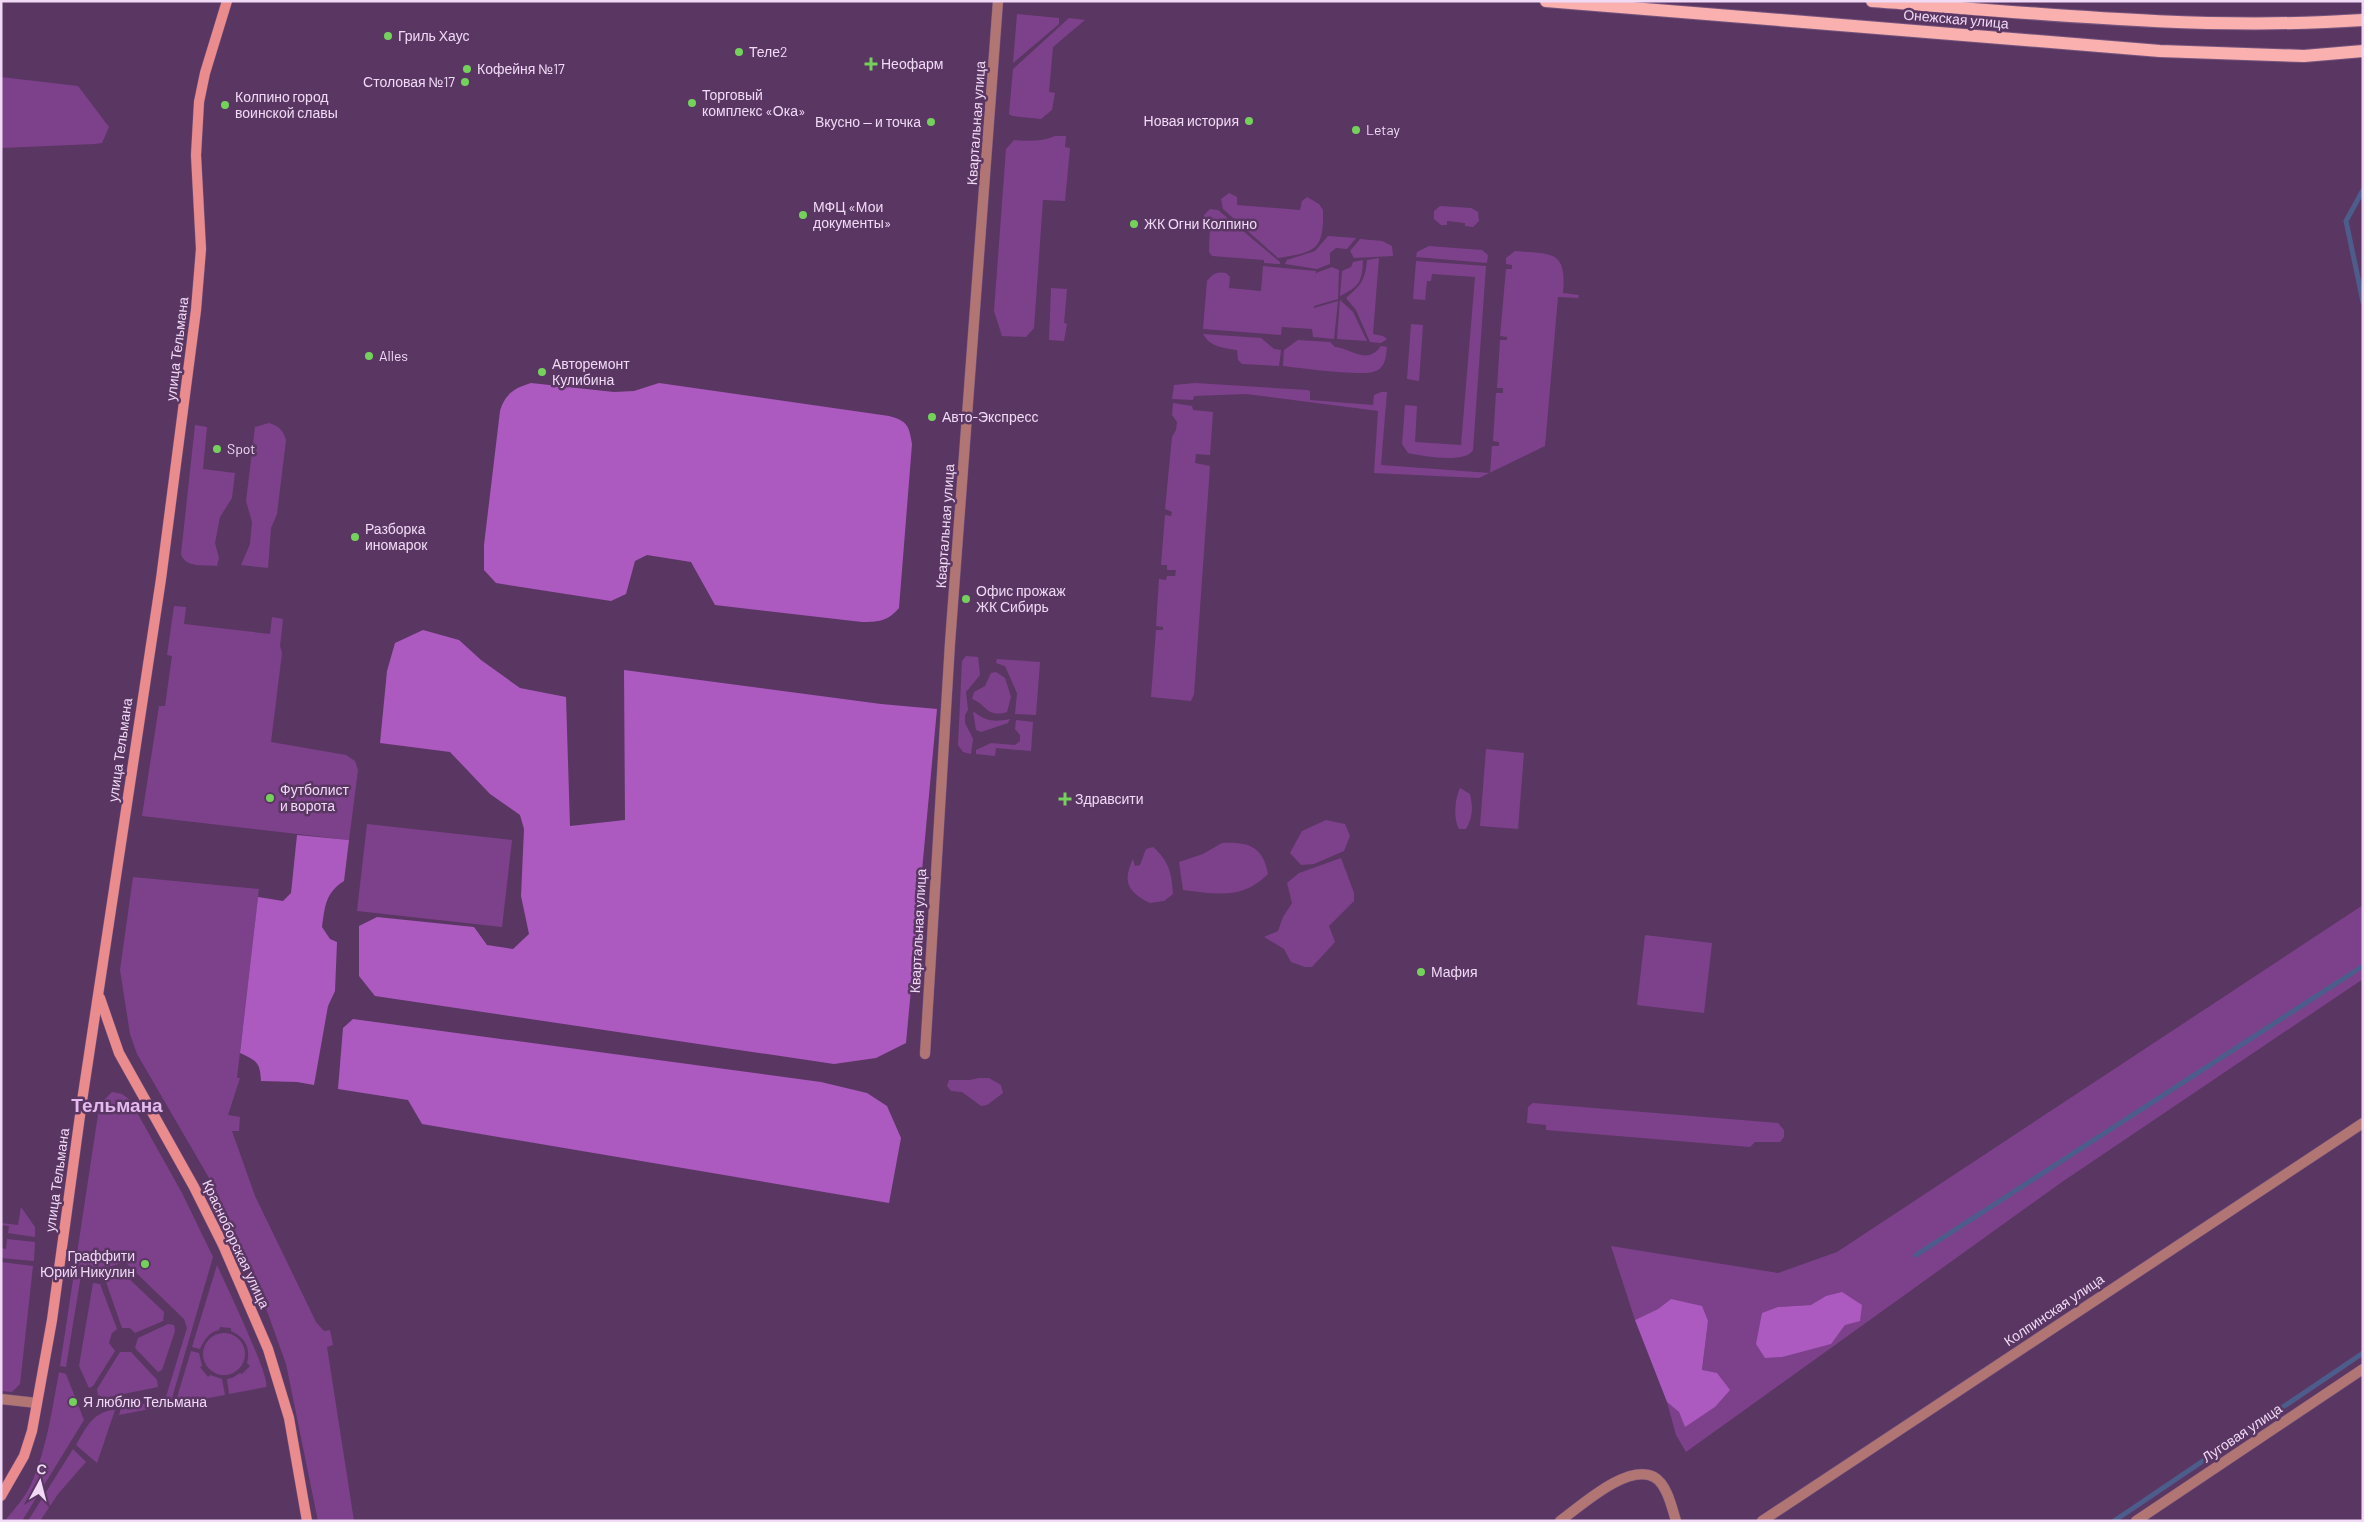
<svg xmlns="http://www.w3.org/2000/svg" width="2364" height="1522" font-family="Barlow,sans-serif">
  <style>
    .green { fill: #7d418b; fill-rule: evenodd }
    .forest { fill: #ac5ac0 }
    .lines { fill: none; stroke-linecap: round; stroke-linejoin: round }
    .stream { stroke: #4d5d8b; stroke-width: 5 }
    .street-casing { stroke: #75547d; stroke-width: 11 }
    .secondary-casing { stroke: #75547d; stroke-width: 11 }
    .primary-casing { stroke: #75547d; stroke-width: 14 }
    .street { stroke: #b17574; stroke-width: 10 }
    .secondary { stroke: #ea8c8d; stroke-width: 10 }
    .primary { stroke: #f9b0af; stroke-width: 12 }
    .poi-dot { fill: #74d25c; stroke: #5a3663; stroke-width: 2 }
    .labels { text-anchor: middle; stroke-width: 5; stroke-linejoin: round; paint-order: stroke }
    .street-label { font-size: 14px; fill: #f0daf5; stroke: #5a3663 }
    .poi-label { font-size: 14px; fill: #f0daf5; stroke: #5a3663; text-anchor: start }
    .district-label { font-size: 19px; font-weight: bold; fill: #e5baef; stroke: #5a3663 }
  </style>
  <rect width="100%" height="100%" fill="#5a3663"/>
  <g class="green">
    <polygon points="1017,14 1059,18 1059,24 1013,63"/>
    <polygon points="1069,18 1085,20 1053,47 1049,92 1055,93 1052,110 1041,119 1012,116 1009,114 1013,69"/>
    <polygon points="1,77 78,86 109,127 102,143 95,144 1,148"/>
    <path d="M1055,136H1066L1065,147L1070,148L1065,201L1043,200L1034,328L1026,337L1002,336L994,311L1006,149L1014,140C1028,141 1042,142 1055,136Z"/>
    <path d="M1229,193L1237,197V205L1300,210L1302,201L1307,197L1319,204L1323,210C1324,250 1316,252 1278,258L1223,209L1221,199Z"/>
    <polygon points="1440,206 1471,208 1478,212 1479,221 1473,227 1465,226 1465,223 1447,221 1447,225 1441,225 1434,219 1434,211"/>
    <polygon points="1210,209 1218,210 1280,262 1280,264 1264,263 1264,260 1212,256 1209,252 1210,224 1203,222 1204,215"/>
    <polygon points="1328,236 1356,238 1347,249 1336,248 1330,253 1330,264 1317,269 1285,264 1287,260 1315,251"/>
    <polygon points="1360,239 1382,241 1392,246 1393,256 1354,258 1350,251"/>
    <polygon points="1429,246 1482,250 1488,255 1487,263 1416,257 1417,252"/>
    <path d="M1515,251C1552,254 1567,250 1563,293L1579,295L1578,298L1558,297L1545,446L1479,478L1374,473L1378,411L1246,394L1194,396L1193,400L1172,399L1174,385L1195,383L1307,390L1310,391V400L1373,405L1374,395L1381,392H1387L1381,465L1490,473L1492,446H1499V442L1493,441L1496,393H1503V388H1497L1500,340H1507V337L1500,336L1506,269H1512V265L1506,264V258Z"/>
    <path d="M1379,258L1373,334L1383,336L1387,339L1381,343L1370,342L1356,310L1346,298C1361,285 1365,281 1367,260Z"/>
    <path d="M1363,260C1362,282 1360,286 1340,296L1342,271L1351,267L1353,262Z"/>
    <path d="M1416,261L1486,266L1473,450C1466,464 1422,456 1408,453L1402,444L1405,405L1417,406L1415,442L1461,445L1475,277L1432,274L1431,281H1427L1425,300L1413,299Z"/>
    <path d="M1263,266L1316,271L1315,280L1316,273L1332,267L1339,270L1338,299L1314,306V308L1338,301L1334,339L1313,337L1312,329L1282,327L1281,335L1203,329L1207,281C1212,274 1217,271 1226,273L1230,277L1229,288L1261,291Z"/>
    <polygon points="1051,288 1067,289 1064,323 1067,324 1064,341 1049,340"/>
    <polygon points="1340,300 1353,312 1367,341 1337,339"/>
    <polygon points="1411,324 1423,325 1419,381 1407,379"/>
    <path d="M1203,334L1261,338L1274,349L1281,350L1279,366L1242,364L1238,360L1237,350C1224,348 1210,347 1203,334Z"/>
    <path d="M1298,340L1330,342L1335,347C1351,348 1367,366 1381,346L1387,347C1386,358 1385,369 1373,372C1361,376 1299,368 1283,366L1284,350Z"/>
    <polygon points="1173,403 1192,406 1193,410 1213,412 1210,455 1196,454 1195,463 1210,466 1194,694 1191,701 1151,697 1156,630 1163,630 1163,627 1156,626 1159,579 1166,580 1167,576 1175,576 1176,570 1167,570 1167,565 1161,565 1165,515 1171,516 1172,512 1165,509 1172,437 1176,430 1177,422 1172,415"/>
    <path d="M269,423C279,426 283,430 286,440L277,514L271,528L268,568L241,565L250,544L252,522L246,501L255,427Z"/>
    <path d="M195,425L207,427L203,469L235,473L232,498L220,517L215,543L219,558L217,566C205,565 185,568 181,554Z"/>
    <polygon points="174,606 186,607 184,624 270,634 272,617 283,619 280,646 282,653 271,742 346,755 355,761 358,770 349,840 142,816 159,706 165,706 172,656 167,655"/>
    <polygon points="966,656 978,657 980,675 966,692 968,710 965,715 965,723 973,739 971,754 963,752 958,745 962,661"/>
    <polygon points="997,659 1040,662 1036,715 1015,714 1017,693 1005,666 996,663"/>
    <path d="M996,672L1005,678L1011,697L1007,712C986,718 988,705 972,699L974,692L985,686L991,673Z"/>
    <path d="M973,711C986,722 995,722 1010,719L1008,723L981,732L976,730Z"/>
    <polygon points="1016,720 1033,722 1031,751 996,748 995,756 976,754 976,750 991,743 1015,745 1020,741 1020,735 1015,729"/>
    <polygon points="1486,749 1524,753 1518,829 1480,826"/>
    <path d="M1460,788L1470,794C1473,807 1473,817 1466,829H1459C1453,819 1455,798 1460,788Z"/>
    <polygon points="1326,820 1345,824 1350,836 1344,851 1314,864 1301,865 1290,853 1302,831"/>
    <polygon points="367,824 512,840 502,927 357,911"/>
    <path d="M1222,843C1248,842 1263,846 1268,874C1242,900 1217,894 1183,890L1179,862L1203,854Z"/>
    <path d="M1153,847C1169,861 1172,874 1173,894L1164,901L1150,903C1128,892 1122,882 1133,859L1135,866L1140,865L1146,849Z"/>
    <polygon points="1341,858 1354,893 1354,901 1329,926 1335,942 1312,967 1305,967 1291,962 1284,949 1264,937 1278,931 1283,917 1292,903 1287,883 1299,873"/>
    <polygon points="133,877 259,889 237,1078 240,1078 228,1115 240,1117 239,1131 232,1131 255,1196 316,1322 324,1331 330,1330 333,1345 327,1347 354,1521 318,1521 286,1364 267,1311 216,1190 137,1054 130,1034 120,970"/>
    <path d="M2363,905V979L2062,1182L1686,1452L1676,1435L1667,1402L1679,1412L1685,1426L1715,1407L1702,1371L1708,1321L1671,1299L1658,1309L1635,1320L1611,1246L1778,1273L1837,1252ZM1811,1305L1845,1325L1839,1333L1778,1307Z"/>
    <polygon points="1645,935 1712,943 1704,1013 1637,1005"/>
    <polygon points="979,1078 989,1078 1001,1085 1003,1093 987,1105 981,1106 962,1092 951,1091 947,1086 949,1080 970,1080"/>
    <polygon points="112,1092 122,1094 130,1100 182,1193 213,1257 170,1405 119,1415 121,1408 165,1400 187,1328 184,1319 125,1262 81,1275 66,1367 60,1366 99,1108 104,1100"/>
    <polygon points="1533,1103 1778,1123 1784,1130 1784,1137 1780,1142 1755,1142 1750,1147 1546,1130 1546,1125 1527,1123 1528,1107"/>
    <polygon points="21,1207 35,1227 35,1237 8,1233 9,1226 1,1225 1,1223 18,1225"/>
    <polygon points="7,1239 35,1242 34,1261 1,1258 1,1248 6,1249"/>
    <polygon points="1,1262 33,1266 20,1384 12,1392 1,1391"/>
    <path d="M217,1265C224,1281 271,1378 266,1387L229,1394L227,1379L232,1378L240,1373L242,1374L250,1366L247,1363C251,1348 245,1337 231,1331V1328L220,1327L219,1330C209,1332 204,1340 200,1349L192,1347Z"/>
    <polygon points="124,1274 164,1312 163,1321 135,1333 130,1328 122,1328 106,1282 109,1278"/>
    <polygon points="93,1283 100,1284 117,1329 112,1333 109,1343 115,1351 93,1386 89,1388 79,1366"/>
    <polygon points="168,1324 174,1325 175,1331 162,1370 158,1372 135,1348 138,1338"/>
    <circle cx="224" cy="1354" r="21"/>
    <polygon points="191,1351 199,1353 202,1366 200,1367 208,1377 210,1375 222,1379 225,1395 175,1404"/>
    <polygon points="120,1352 131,1352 157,1380 158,1387 104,1398 98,1395 97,1389"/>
    <path d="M59,1372L66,1374L84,1420L22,1521H5C14,1509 26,1497 32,1482C47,1447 52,1410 59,1372Z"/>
    <path d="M115,1410L97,1463L76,1445C86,1428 93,1411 115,1410Z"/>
    <polygon points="73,1449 86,1462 58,1494 40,1521 28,1521"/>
  </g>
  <g class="forest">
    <path d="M531,383L614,392L634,391L659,383L889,416C907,421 909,425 912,444L899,608C888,621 879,622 862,622L715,605L691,562L647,555L635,561L626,594L611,601L496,583L484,570V545L500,411C505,394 514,388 531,383Z"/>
    <polygon points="423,630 459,640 481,660 520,688 566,697 570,826 625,820 624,670 881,704 937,709 906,1043 876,1058 834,1064 375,996 359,976 359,926 377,917 474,927 487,945 513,949 529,934 521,896 524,829 520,815 490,794 450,752 380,743 387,671 395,643"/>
    <path d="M297,835L349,840L344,881C325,893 325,907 322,927L330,939L337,942L335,991L328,1006L314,1085L297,1082L261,1081C260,1062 257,1061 240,1053L258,897L283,901L291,893Z"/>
    <polygon points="353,1019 821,1082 867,1093 887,1106 901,1138 889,1203 422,1124 408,1100 338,1089 343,1028"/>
    <polygon points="1842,1292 1862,1305 1860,1321 1845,1325 1831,1344 1782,1357 1765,1358 1756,1344 1762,1313 1778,1307 1811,1305 1826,1296"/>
    <polygon points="1671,1299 1702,1306 1708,1321 1702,1370 1717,1373 1730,1390 1715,1407 1685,1427 1679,1412 1667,1402 1635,1320 1658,1309"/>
  </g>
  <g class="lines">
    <g class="stream">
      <polyline points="2363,190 2346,221 2363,302"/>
      <polyline points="1916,1255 2363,966"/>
      <polyline points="2114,1521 2363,1353"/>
    </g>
    <defs>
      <g id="street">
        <polyline points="925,1054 950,643 998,1"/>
        <polyline points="1,1399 37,1403"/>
        <path d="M1560,1521C1581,1506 1627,1463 1654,1477C1667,1484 1672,1508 1676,1521"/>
        <polyline points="1762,1521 2363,1123"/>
        <polyline points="2136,1521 2363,1369"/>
      </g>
      <g id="secondary">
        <polyline points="100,998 119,1053 194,1187 223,1245 268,1349 289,1418 307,1521"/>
        <polyline points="1,1496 24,1456 32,1431 52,1320 82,1101 161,579 196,310 201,249 196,155 199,102 205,73 227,1"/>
      </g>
      <g id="primary">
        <polyline points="1546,1 2160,51 2304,56 2363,51"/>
        <path d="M1872,1C2035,13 2199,31 2363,20"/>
      </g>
    </defs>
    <use href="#street" class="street-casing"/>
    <use href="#secondary" class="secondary-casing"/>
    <use href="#primary" class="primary-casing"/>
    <use href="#street" class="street"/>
    <use href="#secondary" class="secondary"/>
    <use href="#primary" class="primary"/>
  </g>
  <g class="poi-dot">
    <circle cx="388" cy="36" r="5"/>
    <circle cx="739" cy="52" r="5"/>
    <path d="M868.5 56.5h5v5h5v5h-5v5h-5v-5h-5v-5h5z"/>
    <circle cx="467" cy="69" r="5"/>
    <circle cx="465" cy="82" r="5"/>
    <circle cx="692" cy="103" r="5"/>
    <circle cx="225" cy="105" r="5"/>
    <circle cx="1249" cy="121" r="5"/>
    <circle cx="931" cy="122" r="5"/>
    <circle cx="1356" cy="130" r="5"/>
    <circle cx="803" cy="215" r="5"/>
    <circle cx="1134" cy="224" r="5"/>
    <circle cx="369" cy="356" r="5"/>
    <circle cx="542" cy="372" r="5"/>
    <circle cx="932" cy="417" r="5"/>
    <circle cx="217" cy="449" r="5"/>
    <circle cx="355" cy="537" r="5"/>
    <circle cx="966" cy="599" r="5"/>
    <circle cx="270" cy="798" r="5"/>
    <path d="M1062.5 791.5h5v5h5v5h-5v5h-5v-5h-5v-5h5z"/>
    <circle cx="1421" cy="972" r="5"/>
    <circle cx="145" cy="1264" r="5"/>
    <circle cx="73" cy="1402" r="5"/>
  </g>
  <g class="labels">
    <g class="street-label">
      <text transform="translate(1956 19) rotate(5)" y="5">Онежская улица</text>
      <text transform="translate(976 123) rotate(-86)" y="5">Квартальная улица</text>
      <text transform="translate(177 349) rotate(-83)" y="5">улица Тельмана</text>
      <text transform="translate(945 526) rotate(-86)" y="5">Квартальная улица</text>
      <text transform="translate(120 750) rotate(-82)" y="5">улица Тельмана</text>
      <text transform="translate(918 931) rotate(-87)" y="5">Квартальная улица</text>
      <text transform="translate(57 1180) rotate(-82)" y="5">улица Тельмана</text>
      <text transform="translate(236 1244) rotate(65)" y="5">Красноборская улица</text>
      <text transform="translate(2054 1310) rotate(-34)" y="5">Колпинская улица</text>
      <text transform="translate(2242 1433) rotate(-34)" y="5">Луговая улица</text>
    </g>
    <g class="poi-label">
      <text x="398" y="41">Гриль Хаус</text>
      <text x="749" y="57">Теле2</text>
      <text x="881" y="69">Неофарм</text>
      <text x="477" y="74">Кофейня №17</text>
      <text x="455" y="87" text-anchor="end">Столовая №17</text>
      <text x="702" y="100">Торговый<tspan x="702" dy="16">комплекс «Ока»</tspan></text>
      <text x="235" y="102">Колпино город<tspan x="235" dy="16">воинской славы</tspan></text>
      <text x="1239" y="126" text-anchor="end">Новая история</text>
      <text x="921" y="127" text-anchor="end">Вкусно — и точка</text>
      <text x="1366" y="135">Letay</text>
      <text x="813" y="212">МФЦ «Мои<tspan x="813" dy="16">документы»</tspan></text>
      <text x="1144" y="229">ЖК Огни Колпино</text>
      <text x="379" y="361">Alles</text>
      <text x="552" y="369">Авторемонт<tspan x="552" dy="16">Кулибина</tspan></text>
      <text x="942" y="422">Авто-Экспресс</text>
      <text x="227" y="454">Spot</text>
      <text x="365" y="534">Разборка<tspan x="365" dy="16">иномарок</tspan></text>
      <text x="976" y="596">Офис прожаж<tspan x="976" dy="16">ЖК Сибирь</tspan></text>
      <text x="280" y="795">Футболист<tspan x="280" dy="16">и ворота</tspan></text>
      <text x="1075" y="804">Здравсити</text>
      <text x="1431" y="977">Мафия</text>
      <text x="135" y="1261" text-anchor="end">Граффити<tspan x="135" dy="16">Юрий Никулин</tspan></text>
      <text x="83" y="1407">Я люблю Тельмана</text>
    </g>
    <g class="district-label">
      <text x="117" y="1112">Тельмана</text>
    </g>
  </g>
  <rect width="2364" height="1522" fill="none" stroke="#f0daf5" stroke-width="5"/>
  <g transform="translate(40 1482) rotate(7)" stroke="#5a3663" stroke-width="4" paint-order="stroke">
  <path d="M0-4L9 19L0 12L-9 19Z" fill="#f0daf5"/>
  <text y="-8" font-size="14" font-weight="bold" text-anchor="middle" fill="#f0daf5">С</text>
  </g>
</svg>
